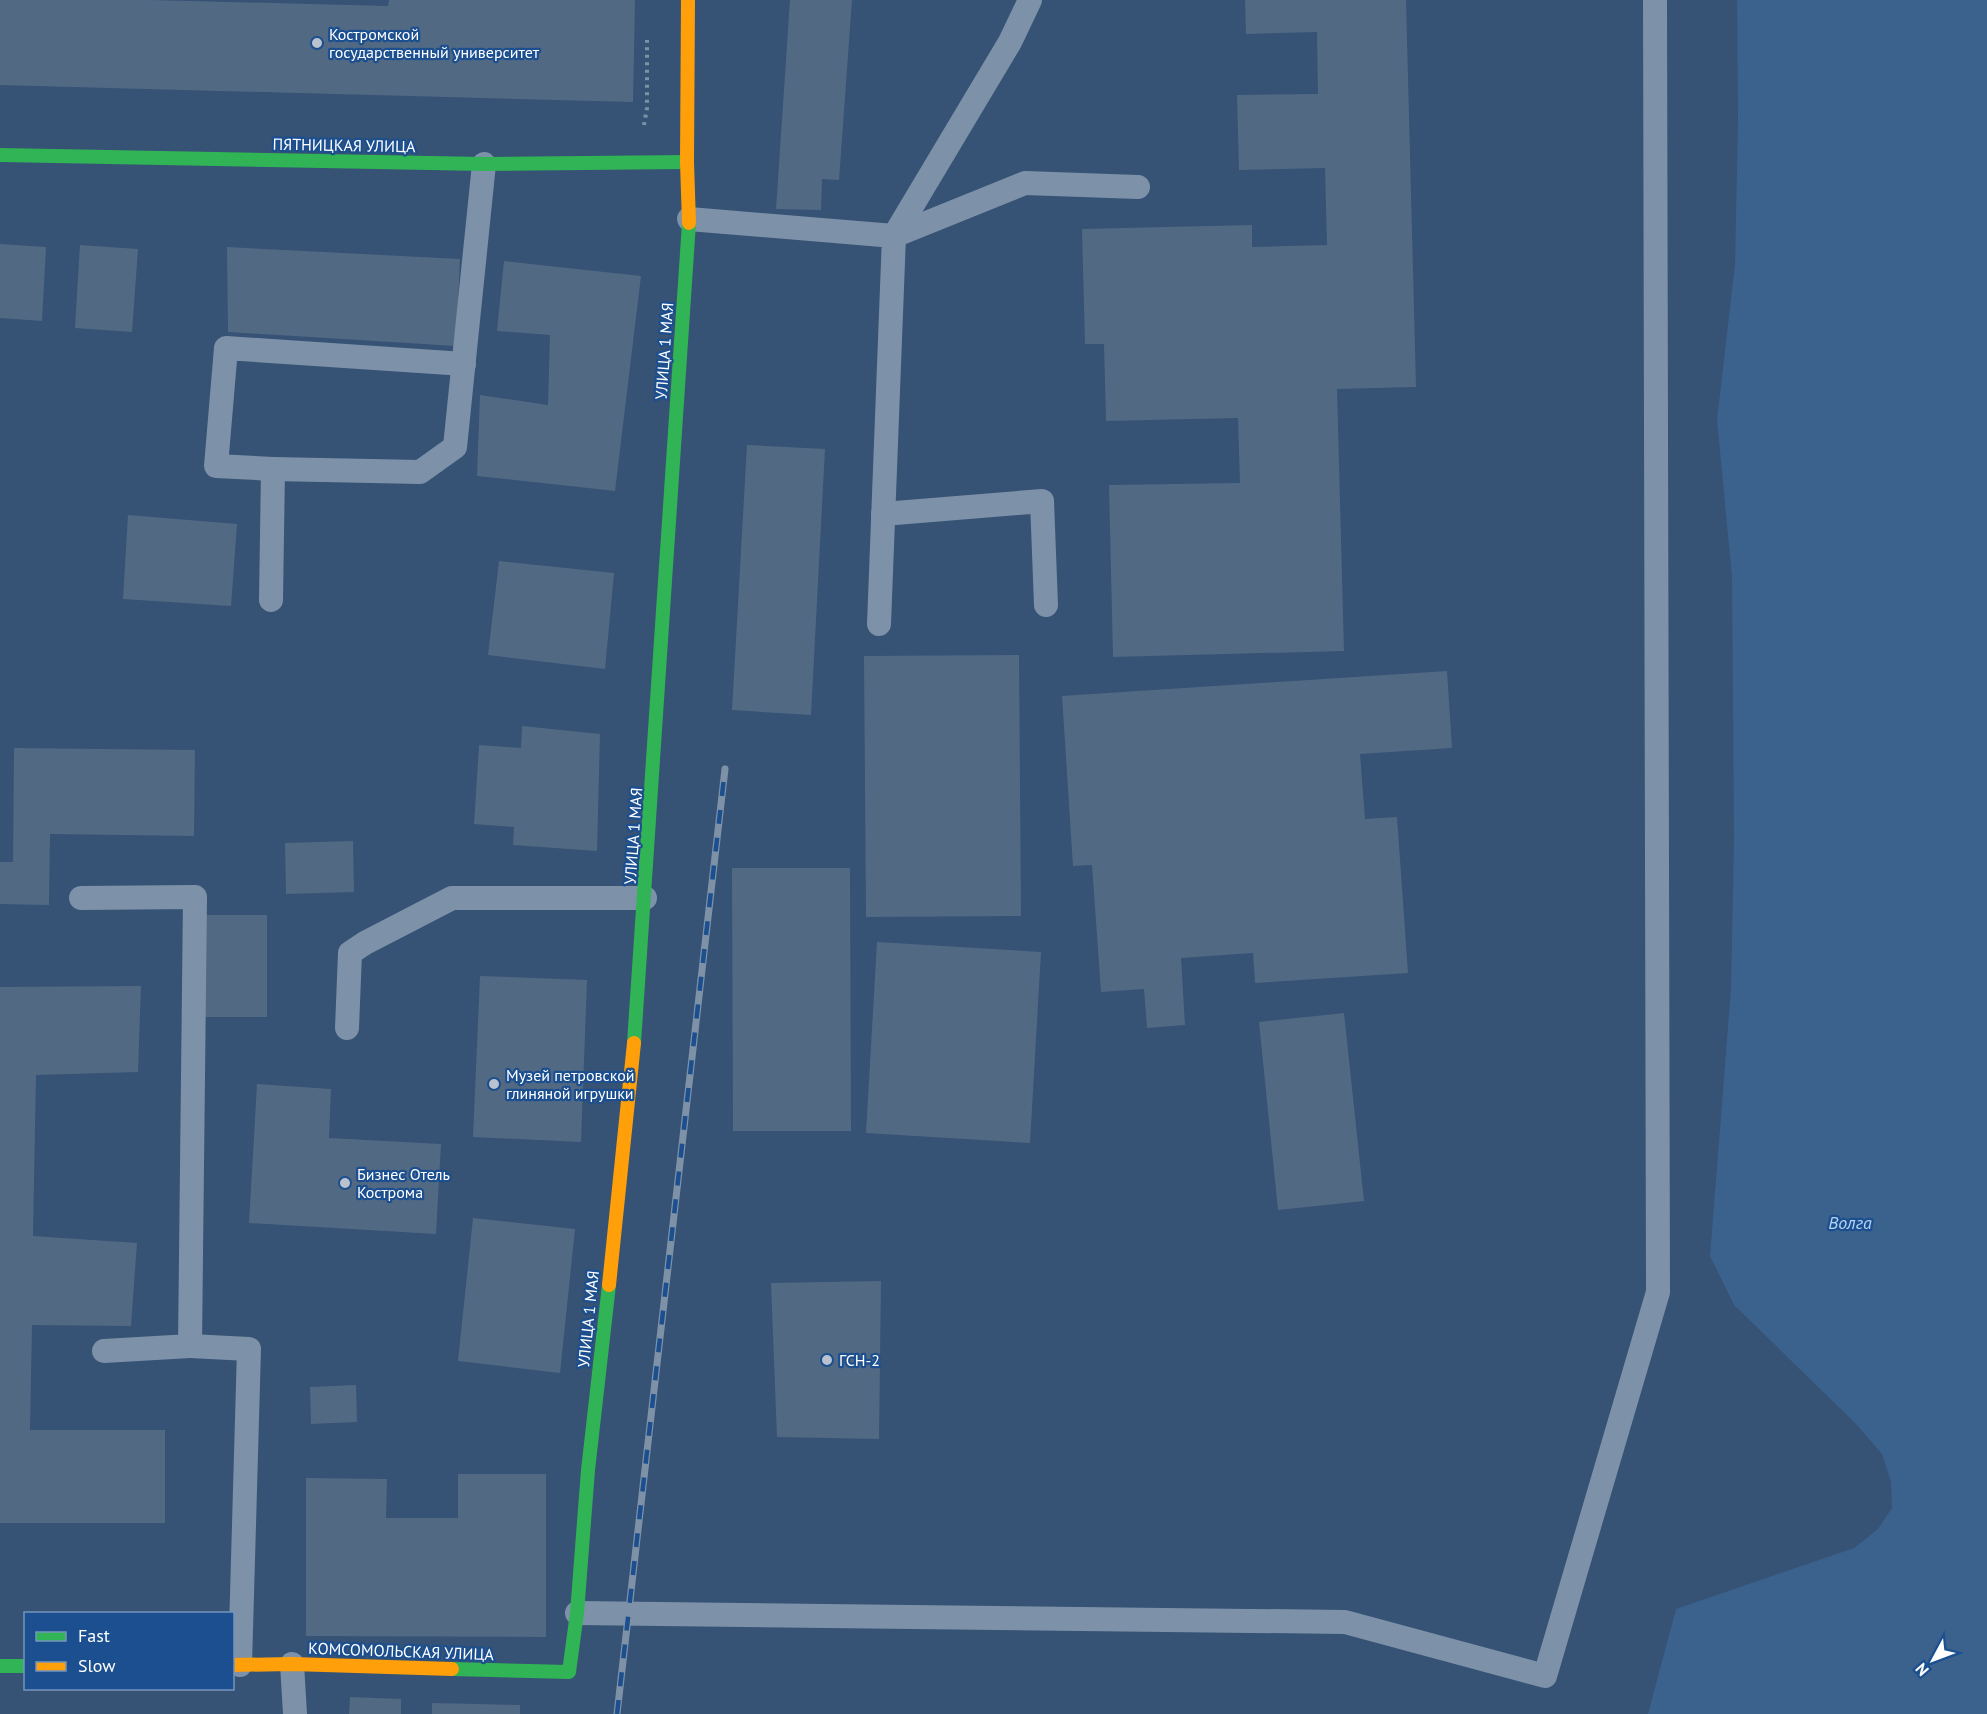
<svg xmlns="http://www.w3.org/2000/svg" width="1987" height="1714" font-family="'PT Sans',sans-serif">
  <style>
    .water { fill: #3b618d }
    .building { fill: #526984 }
    .lines { fill: none; stroke-linecap: round; stroke-linejoin: round }
    .path { stroke: #7d92a8; stroke-width: 4; stroke-dasharray: 3 4.5; stroke-linecap: butt }
    .lane { stroke: #7d92a8; stroke-width: 24 }
    .fast { stroke: #30b455; stroke-width: 14 }
    .slow { stroke: #ff9f0a; stroke-width: 14 }
    .rail-casing { stroke: #7e92a7; stroke-width: 7 }
    .rail { stroke: #1b4f8f; stroke-width: 4.5; stroke-dasharray: 14; stroke-linecap: butt }
    .poi-dot { fill: #b9c2ce; stroke: #1b4f8f; stroke-width: 2 }
    .labels { text-anchor: middle; stroke-width: 4.5; stroke-linejoin: round; paint-order: stroke }
    .poi-label { font-size: 16px; fill: #fff; stroke: #1b4f8f; text-anchor: start }
    .street-label { font-size: 16px; fill: #fff; stroke: #1b4f8f }
    .water-label { font-size: 18px; font-style: italic; fill: #b5d3f5; stroke: #1b4f8f }
  </style>
  <rect width="100%" height="100%" fill="#365274"/>
  <polygon class="water" points="1737,0 1987,0 1987,1714 1648,1714 1676,1609 1854,1548 1878,1529 1892,1508 1891,1482 1882,1454 1855,1423 1734,1305 1710,1256 1731,988 1734,839 1732,577 1717,420 1735,264 1738,119"/>
  <g class="building">
    <polygon points="0,0 152,0 388,6 389,0 635,0 633,102 0,85"/>
    <polygon points="790,0 852,0 839,180 822,179 821,210 776,209"/>
    <polygon points="1245,0 1406,0 1416,387 1337,389 1344,651 1113,657 1109,485 1240,483 1238,418 1106,421 1104,344 1085,344 1082,229 1252,225 1252,247 1327,245 1325,168 1239,170 1237,95 1318,94 1317,32 1246,34"/>
    <polygon points="0,244 46,247 42,321 0,318"/>
    <polygon points="80,245 138,249 132,332 75,328"/>
    <polygon points="227,247 460,259 456,346 228,332"/>
    <polygon points="504,261 641,276 615,491 477,476 480,395 548,405 550,335 497,331"/>
    <polygon points="747,445 825,449 811,715 732,710"/>
    <polygon points="128,515 237,524 231,606 123,599"/>
    <polygon points="499,561 614,573 605,669 488,655"/>
    <polygon points="1019,655 1021,916 866,917 864,656"/>
    <polygon points="1447,671 1452,748 1360,754 1365,819 1397,817 1408,973 1255,983 1253,953 1181,958 1185,1025 1147,1028 1144,989 1101,992 1092,865 1073,866 1062,696"/>
    <polygon points="522,726 600,734 597,851 513,845 514,827 474,824 479,745 521,748"/>
    <polygon points="14,748 195,750 194,836 50,834 49,905 0,904 0,862 13,862"/>
    <polygon points="353,841 354,892 286,894 285,843"/>
    <polygon points="732,868 850,868 851,1131 733,1131"/>
    <rect x="202" y="915" width="65" height="102"/>
    <polygon points="877,942 1041,952 1030,1143 866,1133"/>
    <polygon points="480,976 587,980 581,1142 473,1137"/>
    <polygon points="141,986 138,1072 36,1075 33,1236 137,1243 131,1326 32,1325 30,1430 165,1430 165,1523 0,1523 0,987"/>
    <polygon points="1344,1013 1364,1201 1278,1210 1259,1022"/>
    <polygon points="257,1084 331,1089 329,1138 441,1144 436,1234 249,1223"/>
    <polygon points="473,1218 575,1229 560,1373 458,1361"/>
    <polygon points="881,1281 879,1439 777,1437 771,1283"/>
    <polygon points="356,1385 357,1422 311,1424 310,1387"/>
    <polygon points="458,1474 546,1474 546,1637 306,1636 306,1478 387,1479 386,1518 458,1518"/>
    <polygon points="350,1697 401,1699 401,1714 349,1714"/>
    <polygon points="432,1703 520,1705 520,1714 432,1714"/>
  </g>
  <g class="lines">
    <polyline class="path" points="644,125 647,108 647,40"/>
    <g class="lane">
      <polyline points="689,219 894,236 879,624"/>
      <polyline points="894,236 1010,42 1030,0"/>
      <polyline points="894,236 1025,183 1138,187"/>
      <polyline points="273,469 216,466 226,348 464,364"/>
      <polyline points="883,514 1042,501 1046,605"/>
      <polyline points="271,600 273,469 420,472 455,447 484,164"/>
      <polyline points="81,898 195,897 190,1346 104,1351"/>
      <polyline points="347,1028 350,953 365,943 452,898 645,898"/>
      <polyline points="190,1346 249,1349 240,1665"/>
      <polyline points="577,1613 1345,1622 1545,1676 1658,1292 1655,0"/>
      <polyline points="292,1664 295,1714"/>
    </g>
    <g class="fast">
      <polyline points="0,155 484,164 687,162"/>
      <polyline points="634,1043 689,223"/>
      <polyline points="0,1666 26,1666"/>
      <polyline points="452,1669 569,1672 577,1613 588,1470 609,1285"/>
    </g>
    <g class="slow">
      <polyline points="688,0 687,162 689,223"/>
      <polyline points="609,1285 634,1043"/>
      <polyline points="232,1665 292,1664 452,1669"/>
    </g>
    <defs>
      <polyline id="rail" points="617,1714 725,769"/>
    </defs>
    <use href="#rail" class="rail-casing"/>
    <use href="#rail" class="rail"/>
  </g>
  <g class="poi-dot">
    <circle cx="317" cy="43" r="6"/>
    <circle cx="494" cy="1084" r="6"/>
    <circle cx="345" cy="1183" r="6"/>
    <circle cx="827" cy="1360" r="6"/>
  </g>
  <g class="labels">
    <g class="poi-label">
      <text x="329" y="40">Костромской<tspan x="329" dy="18">государственный университет</tspan></text>
      <text x="506" y="1081">Музей петровской<tspan x="506" dy="18">глиняной игрушки</tspan></text>
      <text x="357" y="1180">Бизнес Отель<tspan x="357" dy="18">Кострома</tspan></text>
      <text x="839" y="1366">ГСН-2</text>
    </g>
    <g class="street-label">
      <text transform="translate(344 145) rotate(1)" y="6">ПЯТНИЦКАЯ УЛИЦА</text>
      <text transform="translate(664 351) rotate(-86)" y="6">УЛИЦА 1 МАЯ</text>
      <text transform="translate(633 836) rotate(-86)" y="6">УЛИЦА 1 МАЯ</text>
      <text transform="translate(588 1319) rotate(-84)" y="6">УЛИЦА 1 МАЯ</text>
      <text transform="translate(401 1651) rotate(2)" y="6">КОМСОМОЛЬСКАЯ УЛИЦА</text>
    </g>
    <g class="water-label">
      <text x="1850" y="1229">Волга</text>
    </g>
  </g>
  <rect x="24" y="1612" width="210" height="78" fill="#1b4f8f" stroke="#7695bc" stroke-width="1.5"/>
  <rect x="36" y="1632" width="30" height="9" fill="#30b455" stroke="#7695bc" stroke-width="1.5"/>
  <text x="78" y="1642" font-size="18" fill="#ffffff">Fast</text>
  <rect x="36" y="1662" width="30" height="9" fill="#ff9f0a" stroke="#7695bc" stroke-width="1.5"/>
  <text x="78" y="1672" font-size="18" fill="#ffffff">Slow</text>
  <g transform="translate(1933 1660) rotate(229)" stroke="#1b4f8f" stroke-width="4.5" paint-order="stroke">
  <path d="M0-4.5L10 22L0 15L-10 22Z" fill="#ffffff"/>
  <text y="-9" font-size="16" font-weight="bold" text-anchor="middle" fill="#ffffff">N</text>
  </g>
</svg>
